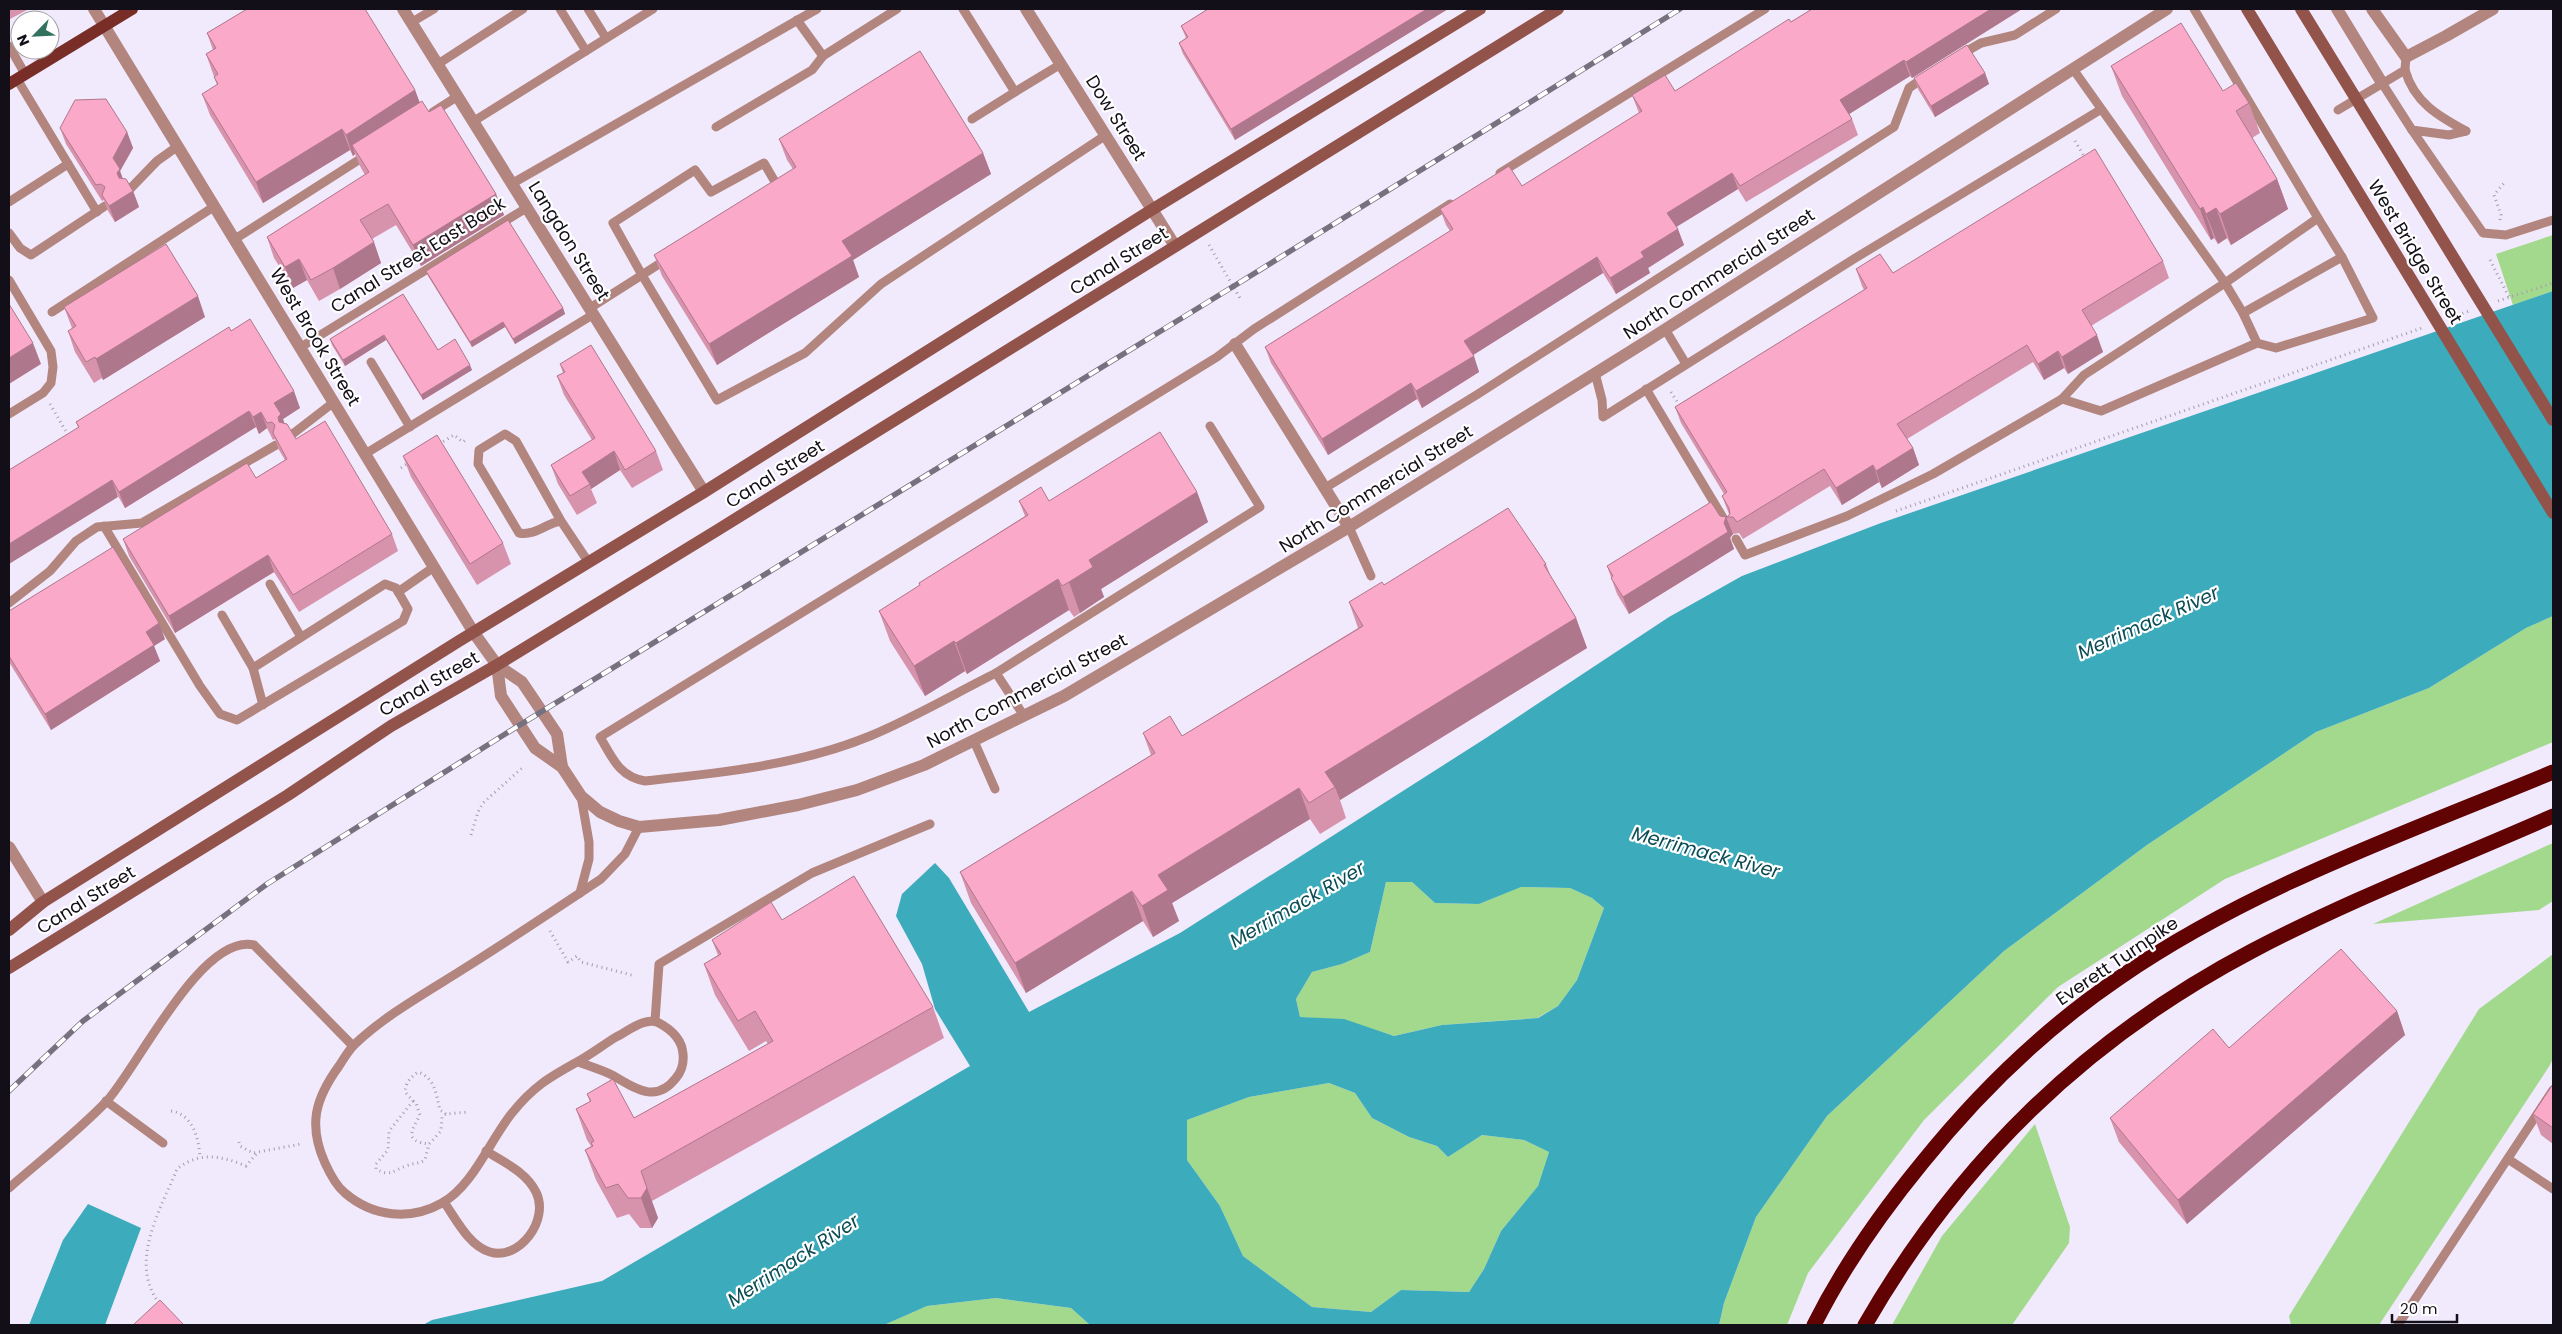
<svg xmlns="http://www.w3.org/2000/svg" width="2562" height="1334" font-family="Poppins,sans-serif">
  <style>
    .green { fill: #a2d98d }
    .water { fill: #3cabbb; fill-rule: evenodd }
    .lines { fill: none; stroke-linecap: round; stroke-linejoin: round }
    .path { stroke: #a49ead; stroke-width: 3; stroke-dasharray: 1 4; stroke-linecap: butt }
    .lane { stroke: #b2867f; stroke-width: 9 }
    .street { stroke: #b2867f; stroke-width: 12 }
    .secondary { stroke: #92534b; stroke-width: 12 }
    .primary { stroke: #782e26; stroke-width: 12 }
    .highway { stroke: #610203; stroke-width: 15 }
    .rail-casing { stroke: #77717f; stroke-width: 5.5 }
    .rail { stroke: #fff; stroke-width: 4; stroke-dasharray: 11; stroke-linecap: butt }
    .secondary-bridge { stroke: #92534b; stroke-width: 12 }
    .wall { fill: #d792ac }
    .shaded-wall { fill: #af778c }
    .building { fill: #faaac8; stroke: #af778c }
    .labels { text-anchor: middle; stroke-width: 4.5; stroke-linejoin: round; paint-order: stroke }
    .street-label { font-size: 18px; fill: #130f19; stroke: #fff }
    .water-label { font-size: 19px; font-style: italic; fill: #0b4c55; stroke: #fff }
  </style>
  <rect width="100%" height="100%" fill="#f1e9fc"/>
  <g class="green">
    <polygon points="2553,235 2553,291 2513,305 2496,254"/>
    <polygon points="2553,616 2553,742 2225,879 2058,987 1924,1120 1808,1273 1787,1325 1719,1325 1724,1303 1756,1217 1827,1116 2004,951 2147,845 2316,732 2429,688 2526,628"/>
    <polygon points="2553,843 2553,901 2539,910 2373,924"/>
    <polygon points="1386,882 1412,882 1435,903 1479,904 1520,887 1570,888 1592,898 1604,908 1577,980 1558,1006 1537,1018 1442,1025 1394,1036 1344,1020 1300,1017 1296,999 1312,972 1342,964 1370,952"/>
    <polygon points="2553,954 2553,1058 2550,1065 2379,1325 2291,1325 2289,1316 2479,1009"/>
    <polygon points="1329,1083 1355,1093 1372,1118 1409,1137 1437,1146 1448,1157 1482,1135 1524,1140 1549,1152 1538,1186 1501,1231 1484,1269 1469,1292 1401,1290 1371,1312 1312,1307 1243,1256 1220,1206 1187,1160 1187,1120 1249,1097"/>
    <polygon points="2035,1124 2070,1227 2069,1243 2012,1325 1892,1325 1942,1236"/>
    <polygon points="996,1298 1071,1308 1090,1325 884,1325 927,1306"/>
  </g>
  <g class="water">
    <path d="M2553,291V616L2526,628L2429,688L2316,732L2147,845L2004,951L1827,1116L1756,1217L1724,1303L1719,1325H1090L1071,1308L996,1298L927,1306L884,1325H423L432,1320L602,1281L970,1066L935,1009L922,964L896,916L902,894L935,863L949,878L1029,1012L1180,933L1486,738L1669,617L1742,576L1881,523ZM1386,882H1412L1435,903L1479,904L1521,887L1570,888L1592,898L1604,908L1577,980L1558,1006L1538,1018L1442,1025L1394,1036L1344,1019L1300,1017L1296,999L1312,972L1342,964L1370,952ZM1329,1083L1355,1093L1372,1118L1409,1137L1437,1146L1448,1157L1482,1135L1524,1140L1549,1152L1538,1186L1501,1231L1484,1269L1469,1292L1401,1290L1371,1312L1312,1307L1243,1256L1220,1206L1187,1160V1120L1249,1097Z"/>
    <polygon points="88,1204 141,1228 105,1325 29,1325 63,1240"/>
  </g>
  <g class="lines">
    <g class="path">
      <polyline points="2075,141 2085,158"/>
      <polyline points="2500,220 2501,215 2494,195 2504,183"/>
      <polyline points="1209,245 1241,300"/>
      <polyline points="2490,260 2509,297"/>
      <polyline points="2498,301 2553,283"/>
      <polyline points="2453,317 2469,311"/>
      <polyline points="1671,392 1681,408"/>
      <polyline points="50,404 68,435"/>
      <polyline points="439,444 454,435 463,442 467,439"/>
      <polyline points="401,468 408,463"/>
      <polyline points="1896,511 2422,328"/>
      <polyline points="471,835 478,812 483,803 522,768"/>
      <polyline points="550,931 568,962 577,956 581,962 635,976"/>
      <path d="M413,1101L416,1103L420,1115C411,1132 404,1141 429,1144"/>
      <path d="M171,1111C193,1114 199,1139 200,1158"/>
      <path d="M446,1114L440,1110C436,1094 435,1078 418,1072C410,1078 406,1082 405,1092L413,1101L389,1131L388,1150L376,1164V1169C390,1177 392,1171 406,1166C413,1163 418,1164 425,1160L429,1144L441,1131L442,1117L446,1114L469,1112"/>
      <polyline points="239,1142 240,1146 253,1153 301,1144"/>
      <path d="M159,1303C128,1262 161,1209 177,1169C199,1151 222,1156 246,1166L258,1152"/>
    </g>
    <g class="lane">
      <polyline points="560,9 586,51"/>
      <polyline points="588,9 606,38"/>
      <polyline points="963,9 1015,92 1061,64"/>
      <polyline points="2194,9 2318,218"/>
      <polyline points="797,20 823,56 897,9"/>
      <polyline points="412,22 434,9"/>
      <polyline points="9,46 25,74"/>
      <polyline points="1960,55 1981,43 2015,35 2056,9"/>
      <polyline points="438,64 523,9"/>
      <path d="M2405,70C2414,102 2438,116 2466,131"/>
      <polyline points="17,79 97,212"/>
      <polyline points="2382,83 2412,130 2449,135 2466,131"/>
      <polyline points="2338,110 2405,70 2406,57"/>
      <polyline points="433,112 458,96"/>
      <polyline points="972,119 1015,92"/>
      <polyline points="474,121 653,9"/>
      <polyline points="716,127 812,70 823,56"/>
      <polyline points="2412,130 2483,233 2506,235 2553,220"/>
      <polygon points="764,163 778,187 642,275 613,223 695,170 711,192"/>
      <polyline points="1500,173 1765,9"/>
      <polyline points="513,183 817,9"/>
      <polyline points="129,190 157,161 178,146"/>
      <polyline points="9,202 68,164"/>
      <polyline points="9,233 20,248 31,255 105,206"/>
      <polyline points="235,239 368,154"/>
      <polyline points="9,280 51,351 53,367 51,383 43,393 9,414"/>
      <polyline points="590,308 642,275 717,400 805,353 881,284 1106,135"/>
      <polyline points="52,312 215,206"/>
      <polyline points="2243,313 2225,283 2318,218 2342,257"/>
      <polyline points="1665,329 1686,364"/>
      <polyline points="301,347 528,207"/>
      <polyline points="371,362 410,427"/>
      <polyline points="1595,373 1602,400 1603,417 1857,257 2100,110"/>
      <polyline points="1646,389 1728,526"/>
      <polyline points="2062,399 2084,375 2225,283 2073,69"/>
      <polyline points="290,436 334,402"/>
      <polyline points="365,454 594,314"/>
      <polyline points="1325,488 1478,394 1894,127 1909,88 1926,76"/>
      <path d="M561,521L516,441L505,434L479,450L478,464L519,533C536,536 546,523 561,521L589,563"/>
      <polyline points="104,526 200,686 220,714 237,720 403,621 408,609 396,588 385,584 253,668 263,705"/>
      <polyline points="1349,527 1371,576"/>
      <polyline points="1736,539 1745,555 1847,516 1933,474 2062,399 2101,411 2257,343 2276,348 2373,318 2342,257 2243,313 2257,343"/>
      <polyline points="270,584 301,637"/>
      <polyline points="398,592 434,567"/>
      <polyline points="9,603 50,571 76,541 97,527 142,523 276,445"/>
      <polyline points="222,615 253,668"/>
      <polyline points="996,673 1260,507 1210,426"/>
      <path d="M1024,716L996,673C954,694 913,718 870,736C800,765 720,773 645,781C619,777 612,757 600,737L1217,357L1254,329L1450,204"/>
      <polyline points="974,741 995,789"/>
      <polyline points="580,893 589,859 589,842 581,796"/>
      <polyline points="655,1021 659,964 812,873 930,824"/>
      <path d="M578,1062C589,1066 602,1070 612,1075C634,1087 655,1105 676,1078C682,1071 684,1064 683,1054C682,1039 672,1030 659,1023C646,1016 628,1031 616,1037C603,1045 590,1055 577,1062C548,1078 533,1087 512,1113C490,1140 473,1186 442,1203C410,1221 373,1217 345,1193C336,1186 330,1174 325,1163C308,1125 315,1099 339,1066C343,1060 348,1051 354,1045C385,1015 429,991 465,968C511,939 556,909 601,879L625,854L639,827"/>
      <polyline points="106,1101 163,1143"/>
      <polyline points="2508,1159 2553,1189"/>
      <path d="M9,1188C41,1160 76,1133 106,1102C137,1069 201,933 254,945L353,1046"/>
      <path d="M444,1202C456,1219 469,1246 490,1252C519,1261 550,1220 536,1192C526,1172 505,1163 486,1151"/>
      <polyline points="2398,1325 2553,1090"/>
    </g>
    <g class="street">
      <polyline points="94,9 474,633 497,665 522,682 557,734 562,767"/>
      <polyline points="403,9 704,492"/>
      <polyline points="1026,9 1175,246"/>
      <polyline points="2337,9 2382,83"/>
      <polyline points="2372,9 2406,57 2446,36 2493,9"/>
      <polyline points="1235,344 1349,527"/>
      <polyline points="497,665 501,696 535,748 562,767 581,796 600,812 619,821 639,827 719,820 798,805 857,790 924,765 1064,696 1349,527 1647,341 2167,9"/>
      <polyline points="9,847 43,902"/>
    </g>
    <g class="secondary">
      <polyline points="9,930 43,902 459,641 704,492 1153,209 1480,9"/>
      <polyline points="9,968 288,795 391,726 497,665 716,531 1558,9"/>
    </g>
    <polyline class="primary" points="9,84 132,9"/>
    <g class="highway">
      <path d="M1814,1325C1843,1267 1881,1213 1922,1163C1979,1092 2044,1029 2119,978C2251,887 2406,833 2553,772"/>
      <path d="M1865,1325C1959,1162 2085,1039 2252,951C2349,900 2453,860 2553,816"/>
    </g>
    <defs>
      <polyline id="rail" points="9,1091 83,1021 267,884 502,736 1234,286 1680,9"/>
    </defs>
    <use href="#rail" class="rail-casing"/>
    <use href="#rail" class="rail"/>
    <g class="secondary-bridge">
      <polyline points="2247,9 2553,513"/>
      <polyline points="2301,9 2553,420"/>
    </g>
  </g>
  <g class="wall">
    <polygon points="9,9 29,9 10,19 9,17"/>
    <polygon points="1208,9 1448,9 1235,140 1183,54 1179,43 1186,38 1181,26"/>
    <polygon points="1812,9 2022,9 1912,78 1910,76 1849,114 1852,119 1858,135 1746,202 1738,189 1676,227 1684,245 1648,268 1650,273 1616,294 1603,273 1473,355 1479,372 1422,408 1417,399 1328,455 1271,363 1265,347 1450,231 1446,225 1440,209 1522,186 1639,113 1632,95 1675,91"/>
    <polygon points="207,33 415,90 419,102 496,194 504,215 421,266 396,225 372,239 381,263 340,289 319,301 307,280 293,288 274,258 267,237 365,175 360,166 355,154 353,156 350,150 263,203 210,115 202,94 217,85 206,54 213,50"/>
    <polygon points="2111,66 2223,91 2249,103 2260,133 2252,138 2277,179 2288,209 2231,245 2227,238 2218,244 2214,238 2211,240 2122,96"/>
    <polygon points="1985,73 1989,84 1935,117 1918,89 1914,78"/>
    <polygon points="60,128 127,132 133,148 120,171 123,179 133,191 139,207 115,222 108,211 104,200 102,201 66,144"/>
    <polygon points="779,139 983,153 991,174 853,260 859,277 717,365 662,276 654,255 793,169 787,160"/>
    <polygon points="2163,261 2169,278 2091,326 2103,352 2068,374 2064,368 2044,380 2033,362 1907,439 1913,448 1919,465 1882,488 1879,482 1842,505 1830,486 1743,539 1739,533 1733,534 1730,538 1734,549 1629,614 1617,594 1607,566 1720,516 1727,517 1729,514 1722,496 1724,494 1681,423 1675,407 1864,290 1862,286 1856,269 1893,273"/>
    <polygon points="426,271 563,308 565,314 515,344 505,327 472,347 428,276"/>
    <polygon points="403,294 438,350 472,370 423,400 386,340 345,366 332,345 330,339"/>
    <polygon points="64,307 205,317 103,380 102,378 94,383 75,352 68,331 72,328"/>
    <polygon points="231,331 300,408 283,419 284,424 296,439 392,534 398,551 299,612 274,572 175,633 129,556 123,539 256,478 285,460 279,450 275,439 273,440 267,428 259,434 256,427 125,508 78,427 76,422"/>
    <polygon points="560,364 656,451 663,470 632,488 620,470 591,489 597,503 577,515 558,484 551,465 592,440 564,395 557,376 563,373"/>
    <polygon points="403,456 503,543 511,564 477,585 411,477"/>
    <polygon points="1197,492 1208,522 1101,589 1104,597 1074,617 1069,610 967,674 965,671 925,696 890,641 879,611 920,586 919,583 1025,516 1019,501 1049,501"/>
    <polygon points="1546,564 1551,577 1576,618 1587,648 1340,800 1346,818 1320,834 1310,819 1172,903 1179,921 1153,937 1143,921 1026,993 971,903 960,872 1151,755 1143,733 1182,736 1358,628 1349,602 1384,585"/>
    <polygon points="9,611 165,639 154,646 160,661 51,730 9,662"/>
    <polygon points="782,920 933,1007 944,1038 652,1201 658,1218 652,1228 640,1228 629,1214 617,1218 596,1180 585,1150 591,1146 587,1140 576,1109 590,1102 587,1094 634,1118 768,1044 766,1041 749,1051 715,995 704,964 718,955 712,940"/>
    <polygon points="2397,1011 2405,1035 2187,1224 2119,1142 2110,1118 2229,1048"/>
    <polygon points="2553,1084 2553,1144 2541,1135 2533,1114"/>
  </g>
  <g class="shaded-wall">
    <polygon points="1427,9 1448,9 1235,140 1231,129"/>
    <polygon points="1991,9 2022,9 1912,78 1906,62"/>
    <polygon points="1904,60 1910,76 1846,116 1840,100"/>
    <polygon points="1985,73 1989,84 1935,117 1931,106"/>
    <polygon points="415,90 423,111 352,145 355,154 353,156 346,135"/>
    <polygon points="342,129 350,150 263,203 256,182"/>
    <polygon points="127,132 133,148 120,171 125,185 123,189 117,173 113,158"/>
    <polygon points="983,153 991,174 853,260 859,277 717,365 709,344 842,241"/>
    <polygon points="1732,173 1738,189 1673,229 1667,213"/>
    <polygon points="2277,179 2288,209 2231,245 2220,214"/>
    <polygon points="133,191 139,207 115,222 109,206"/>
    <polygon points="496,194 504,215 421,266 413,245"/>
    <polygon points="2203,207 2214,238 2211,240 2200,209"/>
    <polygon points="2216,208 2227,238 2218,244 2206,214"/>
    <polygon points="1678,229 1684,245 1648,268 1650,273 1616,294 1610,278 1641,252"/>
    <polygon points="374,242 381,263 340,289 333,268"/>
    <polygon points="1597,257 1603,273 1470,357 1464,341"/>
    <polygon points="299,259 307,280 293,288 285,267"/>
    <polygon points="198,296 205,317 103,380 96,359"/>
    <polygon points="563,308 565,314 515,344 513,339"/>
    <polygon points="503,322 505,327 472,347 470,342"/>
    <polygon points="384,335 386,340 345,366 343,360"/>
    <polygon points="2097,335 2103,352 2068,374 2062,357"/>
    <polygon points="33,343 41,364 9,384 9,358"/>
    <polygon points="2058,351 2064,368 2044,380 2038,364"/>
    <polygon points="1474,356 1479,372 1422,408 1416,391"/>
    <polygon points="470,365 472,370 423,400 421,395"/>
    <polygon points="1411,383 1417,399 1328,455 1322,439"/>
    <polygon points="294,391 300,408 283,419 287,431 279,422 274,403"/>
    <polygon points="249,411 256,427 125,508 119,492"/>
    <polygon points="261,412 267,428 259,434 253,417"/>
    <polygon points="1913,448 1919,465 1882,488 1876,471"/>
    <polygon points="614,451 620,470 591,489 590,484 582,472"/>
    <polygon points="1873,465 1879,482 1842,505 1836,488"/>
    <polygon points="112,480 118,497 9,564 9,544"/>
    <polygon points="1197,492 1208,522 1101,589 1104,597 1080,613 1069,582 1089,560"/>
    <polygon points="1726,517 1733,534 1730,538 1734,549 1629,614 1623,597 1724,523"/>
    <polygon points="268,555 274,572 175,633 169,616"/>
    <polygon points="1058,579 1069,610 967,674 956,643"/>
    <polygon points="1576,618 1587,648 1340,800 1335,787 1325,772"/>
    <polygon points="159,623 165,639 154,646 160,661 51,730 45,714 146,632"/>
    <polygon points="954,641 965,671 925,696 914,666"/>
    <polygon points="1299,788 1310,819 1172,903 1179,921 1153,937 1142,906 1158,875"/>
    <polygon points="1132,891 1143,921 1026,993 1015,963"/>
    <polygon points="2397,1011 2405,1035 2187,1224 2178,1200"/>
    <polygon points="641,1171 658,1218 652,1228 641,1198"/>
  </g>
  <g class="building">
    <polygon points="247,9 365,9 415,90 346,135 342,129 256,182 202,94 218,84 214,77 218,74 206,54 216,48 207,33"/>
    <polygon points="1208,9 1427,9 1231,129 1179,43 1188,37 1181,26"/>
    <polygon points="1812,9 1991,9 1906,62 1904,60 1840,100 1852,119 1740,186 1732,173 1667,213 1678,229 1641,252 1644,257 1610,278 1597,257 1464,341 1474,356 1416,391 1411,383 1322,439 1265,347 1453,229 1440,209 1509,166 1522,186 1642,111 1632,95 1665,75 1675,91 1789,19 1791,22"/>
    <polygon points="2181,23 2223,91 2236,83 2249,103 2236,111 2277,179 2220,214 2216,208 2206,214 2203,207 2200,209 2111,66"/>
    <polygon points="1967,45 1985,73 1931,106 1914,78"/>
    <polygon points="920,51 983,153 842,241 852,256 709,344 654,255 796,167 779,139"/>
    <polygon points="106,99 127,132 113,158 120,169 117,173 119,178 126,179 133,191 109,206 102,195 105,187 101,184 96,185 60,128 75,100"/>
    <polygon points="422,101 429,112 441,105 496,194 413,245 388,204 360,220 374,242 333,268 311,280 299,259 285,267 267,237 369,172 352,145"/>
    <polygon points="2095,149 2163,261 2082,310 2097,335 2062,357 2058,351 2038,364 2027,345 1897,424 1913,448 1876,471 1873,465 1836,488 1824,469 1737,522 1733,517 1726,517 1724,523 1728,532 1623,597 1611,578 1613,576 1607,566 1711,502 1720,516 1727,517 1730,514 1729,508 1722,496 1727,492 1675,407 1867,288 1856,269 1880,254 1893,273"/>
    <polygon points="508,220 563,308 513,339 503,322 470,342 426,271"/>
    <polygon points="166,244 198,296 96,359 95,357 86,362 68,331 76,326 64,307"/>
    <polygon points="403,294 438,350 455,339 470,365 421,395 384,335 343,360 330,339"/>
    <polygon points="9,304 33,343 9,358"/>
    <polygon points="250,319 294,391 274,403 281,414 278,417 279,422 287,424 296,439 325,421 392,534 293,595 268,555 169,616 123,539 247,463 256,478 287,459 273,433 275,425 272,422 267,423 261,412 253,417 249,411 119,492 112,480 9,544 9,470 79,427 76,422 229,327 231,331"/>
    <polygon points="591,345 656,451 625,470 614,451 582,472 590,484 570,496 551,465 595,438 557,376 565,372 560,364"/>
    <polygon points="1160,432 1197,492 1089,560 1093,567 1069,582 1062,586 1058,579 956,643 954,641 914,666 879,611 920,585 919,583 1028,515 1019,501 1041,487 1049,501"/>
    <polygon points="437,435 503,543 470,564 403,456"/>
    <polygon points="1508,508 1546,564 1544,565 1576,618 1325,772 1335,787 1309,803 1299,788 1158,875 1168,890 1142,906 1132,891 1015,963 960,872 1155,753 1143,733 1170,716 1182,736 1363,626 1349,602 1382,582 1384,585"/>
    <polygon points="113,547 159,623 146,632 154,645 45,714 9,656 9,611"/>
    <polygon points="854,876 933,1007 641,1171 647,1188 641,1198 628,1198 618,1184 606,1188 585,1150 593,1146 591,1143 594,1141 576,1109 591,1101 587,1094 613,1079 634,1118 773,1041 755,1011 738,1021 704,964 721,954 712,940 771,902 782,920"/>
    <polygon points="2341,949 2397,1011 2178,1200 2110,1118 2213,1029 2229,1048"/>
    <polygon points="2553,1084 2553,1128 2533,1114"/>
    <polygon points="160,1300 184,1325 133,1325"/>
  </g>
  <g class="labels">
    <g class="street-label">
      <text transform="translate(1116 118) rotate(58)" y="6">Dow Street</text>
      <text transform="translate(569 241) rotate(58)" y="6">Langdon Street</text>
      <text transform="translate(2415 252) rotate(59)" y="6">West Bridge Street</text>
      <text transform="translate(418 255) rotate(-32)" y="6">Canal Street East Back</text>
      <text transform="translate(1119 261) rotate(-32)" y="6">Canal Street</text>
      <text transform="translate(1719 274) rotate(-33)" y="6">North Commercial Street</text>
      <text transform="translate(315 337) rotate(59)" y="6">West Brook Street</text>
      <text transform="translate(775 474) rotate(-32)" y="6">Canal Street</text>
      <text transform="translate(1376 489) rotate(-32)" y="6">North Commercial Street</text>
      <text transform="translate(429 684) rotate(-30)" y="6">Canal Street</text>
      <text transform="translate(1027 691) rotate(-28)" y="6">North Commercial Street</text>
      <text transform="translate(86 900) rotate(-32)" y="6">Canal Street</text>
      <text transform="translate(2117 961) rotate(-34)" y="6">Everett Turnpike</text>
    </g>
    <g class="water-label">
      <text transform="translate(2148 622) rotate(-24)" y="7">Merrimack River</text>
      <text transform="translate(1706 852) rotate(15)" y="7">Merrimack River</text>
      <text transform="translate(1297 904) rotate(-30)" y="7">Merrimack River</text>
      <text transform="translate(793 1260) rotate(-33)" y="7">Merrimack River</text>
    </g>
  </g>
  <rect width="2562" height="1334" fill="none" stroke="#130f19" stroke-width="20"/>
  <g transform="translate(35 35) rotate(246)"><circle r="24" fill="#ffffff" stroke="#a19fa3"/>
  <path d="M0-4L9 19L0 12L-9 19Z" fill="#32715e"/>
  <text y="-8" font-size="14" font-weight="bold" text-anchor="middle" fill="#130f19">N</text>
  </g>
  <path d="M2392 1314v8h65v-8" fill="none" stroke="#130f19" stroke-width="2.5"/>
  <text x="2400" y="1314" font-size="15" fill="#130f19" stroke="#ffffff" stroke-width="4" paint-order="stroke">20 m</text>
</svg>
